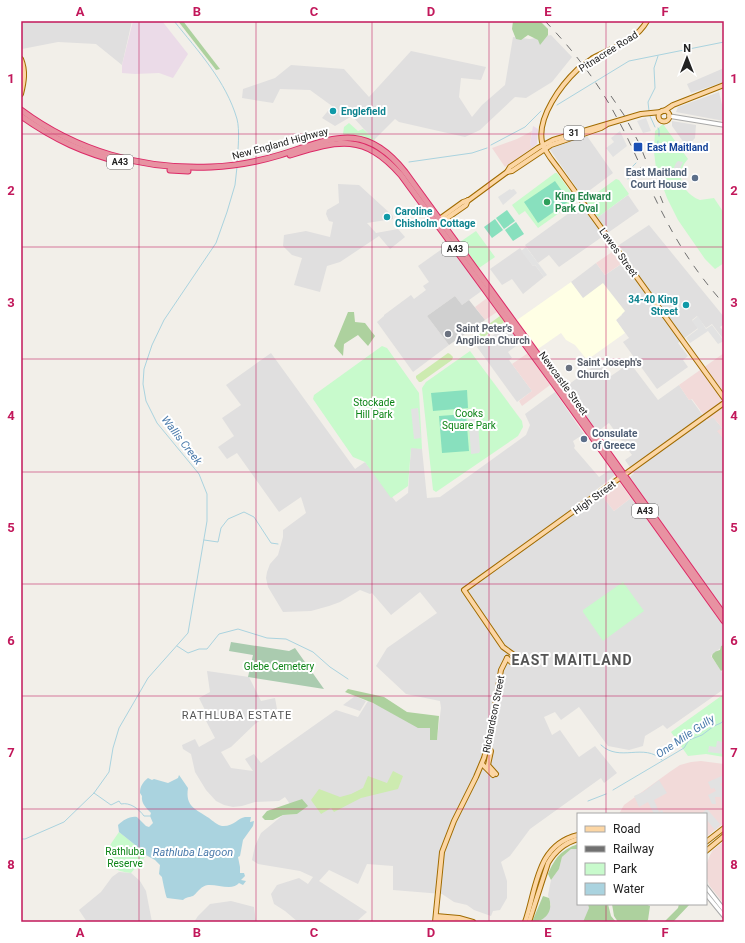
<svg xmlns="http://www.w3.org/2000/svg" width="745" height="943" font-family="Roboto,sans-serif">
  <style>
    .residential { fill: #e0dfdf }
    .commercial { fill: #f2dad9 }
    .industrial { fill: #ebdbe8 }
    .education { fill: #ffffe5 }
    .religious { fill: #d0d0d0 }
    .grass { fill: #cdebb0 }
    .forest { fill: #add19e }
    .cemetery { fill: #aacbaf }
    .park { fill: #c8facc }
    .pitch { fill: #88e0be }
    .parking { fill: #e2e2e2 }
    .water { fill: #aad3df }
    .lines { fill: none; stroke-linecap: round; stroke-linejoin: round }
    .stream { stroke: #aad3df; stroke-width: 1 }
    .minor-casing { stroke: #a9a9a9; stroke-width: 5.5 }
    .major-casing { stroke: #a06b00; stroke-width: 6 }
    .highway-casing { stroke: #dc2a67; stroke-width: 7 }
    .minor { stroke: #fff; stroke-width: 3.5 }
    .major { stroke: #fcd6a4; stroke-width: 4 }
    .highway { stroke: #e892a2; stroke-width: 5 }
    .rail { stroke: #707070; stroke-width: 1; stroke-dasharray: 8 8; stroke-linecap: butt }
    .major-bridge-casing { stroke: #a06b00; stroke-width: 6; stroke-linecap: butt }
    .major-bridge { stroke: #fcd6a4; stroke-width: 4 }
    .grid { fill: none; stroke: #c2185b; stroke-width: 1; stroke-opacity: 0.55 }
    .culture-dot { fill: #0f9aa8; stroke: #fff; stroke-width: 1.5 }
    .transit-dot { fill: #1a4fb4; stroke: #fff; stroke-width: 1.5 }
    .service-dot { fill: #5c6f8a; stroke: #fff; stroke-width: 1.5 }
    .leisure-dot { fill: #2e9e5b; stroke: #fff; stroke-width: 1.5 }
    .worship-dot { fill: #6b7280; stroke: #fff; stroke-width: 1.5 }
    .labels { text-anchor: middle; stroke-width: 4; stroke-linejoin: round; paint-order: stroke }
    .shield { fill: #fff; stroke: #646464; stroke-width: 1 }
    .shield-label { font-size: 9px; font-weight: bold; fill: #222 }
    .street-label { font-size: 10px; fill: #222; stroke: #fff }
    .culture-label { font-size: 10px; font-weight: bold; fill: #0d838f; stroke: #fff; text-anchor: start }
    .transit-label { font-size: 10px; font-weight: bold; fill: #164399; stroke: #fff; text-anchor: start }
    .service-label { font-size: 10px; font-weight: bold; fill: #4e5e75; stroke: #fff; text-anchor: end }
    .leisure-label { font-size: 10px; font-weight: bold; fill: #27864d; stroke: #fff; text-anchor: start }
    .worship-label { font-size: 10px; font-weight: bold; fill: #5b616d; stroke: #fff; text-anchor: start }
    .park-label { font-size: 10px; fill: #0c8416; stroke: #fff }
    .water-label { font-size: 11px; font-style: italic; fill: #4a7aab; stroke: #fff }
    .neighbourhood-label { font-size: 11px; letter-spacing: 1px; fill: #555; stroke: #fff }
    .district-label { font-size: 14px; font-weight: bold; letter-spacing: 1px; fill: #555; stroke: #fff }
    .neatline { fill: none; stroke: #c2185b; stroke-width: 1.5 }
    .grid-label { font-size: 13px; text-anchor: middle; font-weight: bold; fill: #c2185b }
  </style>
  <rect width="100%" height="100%" fill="#f2efe9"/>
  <g class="residential">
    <polygon points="21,21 132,21 122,65 96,44 58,42 22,49"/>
    <polygon points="551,35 572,57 552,82 526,98 515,97 480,130 465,137 399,122 395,119 374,140 352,116 335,126 322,118 332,106 310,90 280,89 273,103 242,98 243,89 275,78 291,65 344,69 369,97 411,51 486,67 481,80 461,78 459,97 472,117 482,105 505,85 513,37 530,39"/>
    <polygon points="724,68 724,82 691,93 687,84"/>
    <polygon points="719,92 724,113 724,121 676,112 678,107"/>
    <polygon points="672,121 696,125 695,138 687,147 672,126"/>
    <polygon points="587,136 613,173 582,196 549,148"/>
    <polygon points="338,184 359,185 393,216 393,219 367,223 376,233 398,229 405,237 390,249 379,236 340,262 327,266 320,292 294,285 302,258 292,255 283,246 284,235 306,231 330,237 333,222 329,221 326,214 327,210 339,203"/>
    <polygon points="628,195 639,211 559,267 549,255 538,263 525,245 587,200 587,202 598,217"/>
    <polygon points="649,225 724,317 724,324 720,327 724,332 724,340 712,324 706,328 697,316 692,320 698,328 678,343 688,356 683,360 688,367 657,389 623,342 629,338 616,320 622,315 613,297 600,286 583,299 571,282 596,263 605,275 629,259 619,245"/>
    <polygon points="449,244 483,290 462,305 455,296 427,316 449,345 413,372 377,322 384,316 384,315 411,295 414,299 426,290 423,286 429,282 418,266"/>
    <polygon points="520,248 533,266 535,265 544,277 523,294 512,279 502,285 490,269"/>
    <polygon points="507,325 520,343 508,352 512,358 509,360 532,391 517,402 477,347"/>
    <polygon points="271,353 355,469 365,462 396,502 408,493 411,447 422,449 427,498 440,497 526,435 530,425 525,414 555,392 584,434 573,441 575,446 574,448 599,477 611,469 615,475 597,489 614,511 631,498 724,625 724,645 711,656 724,675 724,689 667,729 663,725 645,736 643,746 629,750 608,746 579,707 561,720 555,712 544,717 552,735 560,730 579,757 595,746 617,773 604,783 601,778 530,829 510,856 501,862 507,881 507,898 500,910 493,911 491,916 474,910 467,905 454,902 442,894 393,890 393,866 367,864 358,884 329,870 319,881 367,912 356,922 298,922 285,911 274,904 271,894 277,885 299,878 308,884 313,877 300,871 258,864 252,860 255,846 261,833 283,815 297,814 302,799 290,804 285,797 279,801 255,802 242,806 233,807 224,805 216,801 206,790 195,772 191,754 183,749 182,745 195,739 199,747 215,738 205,719 211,716 209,709 205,710 199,698 210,692 207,671 249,677 261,701 275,698 277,709 255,724 231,747 221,752 231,768 253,771 245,759 254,754 261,763 336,710 358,717 368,701 430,728 437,739 441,708 440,701 406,694 376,666 387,648 437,613 420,592 391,615 372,593 370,594 360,590 340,602 329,606 311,611 283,612 268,587 266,578 267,572 270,564 278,555 283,537 283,530 306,513 301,497 279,512 237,453 227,459 218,447 234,436 222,418 241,405 226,385"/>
    <polygon points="600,362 611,376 630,363 658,400 679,385 689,400 691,399 707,421 713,417 722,428 724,440 724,610 630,477 634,473 625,460 632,455 609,423 597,432 565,387"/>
    <polygon points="355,696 366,701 360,711 343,705"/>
    <polygon points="571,849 578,849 578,904 588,904 590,908 583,922 538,922 551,905 548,895 551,880 559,869 562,857"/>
    <polygon points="119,872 131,873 140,881 146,891 152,922 87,922 79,910 101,892 112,877"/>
    <polygon points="231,901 254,907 256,922 194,922 198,916 210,904"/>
  </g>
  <g class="commercial">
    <polygon points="532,131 530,144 532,148 505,167 492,148 517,139"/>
    <polygon points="612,252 621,264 605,275 596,263"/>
    <polygon points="487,298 497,312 485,320 475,307"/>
    <polygon points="528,353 550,385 522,406 519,401 532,391 512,364"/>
    <polygon points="724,353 724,440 717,431 722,428 713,417 708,421 692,399 689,400 679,385"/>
    <polygon points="620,483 631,498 614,511 602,496"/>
    <polygon points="701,761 724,764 724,823 706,837 706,814 619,814 624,805 671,771 680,765 691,762"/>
    <polygon points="724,841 724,904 709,885 706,875 707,863 710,855 713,850"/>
  </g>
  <g class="industrial">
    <polygon points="133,21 162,21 188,54 173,78 159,73 135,74 122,73 122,65"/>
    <polygon points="533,126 538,129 537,144 532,148 530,144"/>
  </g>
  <polygon class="education" points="571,282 583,298 603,283 625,311 616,320 625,333 587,360 575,345 566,340 561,333 538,349 517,320"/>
  <polygon class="religious" points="455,296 462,305 469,300 485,320 449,345 427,316"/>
  <g class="grass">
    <polygon points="500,316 504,322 474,344 472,343 470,338 475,337 490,326 489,324"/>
    <polygon points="448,353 450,354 453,357 452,360 421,382 419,382 416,378 416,376"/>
    <polygon points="393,771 403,776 398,789 361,798 334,812 331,808 321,814 311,800 319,789 340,797 351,794 363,788 368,776 387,783"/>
  </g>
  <g class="forest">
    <polygon points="178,21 183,21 220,69 216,70"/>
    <polygon points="513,21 540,21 548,29 548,35 540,45 538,40 528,35 521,40 516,39 512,29"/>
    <polygon points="348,312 354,312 355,322 365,323 375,336 368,346 358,335 344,344 343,356 334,346"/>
    <path d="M724,645V669L721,671L712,657C712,653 716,651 720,650L721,646Z"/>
    <polygon points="348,689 384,697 407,712 439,716 437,740 430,740 430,728 418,728 373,703 345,692"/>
    <polygon points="302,799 308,806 297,814 283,815 273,820 265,820 262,817 267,811"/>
    <path d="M578,844V849H571L562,857L559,869L551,880L548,874C555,858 561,850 578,844Z"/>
    <path d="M543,896L549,898C554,912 544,922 532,922Z"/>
    <polygon points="588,904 608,904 611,916 616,922 583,922 589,908"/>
    <polygon points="612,904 645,904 650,906 648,920 646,922 618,922 614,916"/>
    <polygon points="679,904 690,904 673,922 664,922 678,908"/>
  </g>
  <polygon class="cemetery" points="231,642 289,651 295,648 324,689 248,677 253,655 229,651"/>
  <g class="park">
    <polygon points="349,123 358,131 363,129 375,140 373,141 357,137 345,136 343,134 344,127"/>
    <path d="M663,124L688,159C674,174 682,193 700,200L714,198L724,213V263L715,269L705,259L678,220L667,198L656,168L654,152L655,131Z"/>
    <polygon points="555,173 557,173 576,199 576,201 538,228 525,211 519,215 512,205"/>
    <polygon points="616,179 619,180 629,194 598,217 587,202 587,200"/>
    <polygon points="476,231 495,257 479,268 460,242"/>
    <polygon points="382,346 387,348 419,393 422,449 411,448 408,486 391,498 365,462 353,457 313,399 314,395"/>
    <polygon points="470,351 522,421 523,427 518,436 436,492 433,490 422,388 426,382"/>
    <polygon points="623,582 644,611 603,641 583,612 583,610"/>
    <polygon points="724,694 724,757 706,754 688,756 671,732"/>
    <path d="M119,832L139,848L146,856L131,873C114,871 109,867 106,851Z"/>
  </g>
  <g class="pitch">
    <polygon points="555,181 569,201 538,223 524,202"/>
    <polygon points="507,210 515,221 504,229 496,218"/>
    <polygon points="495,219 503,230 492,238 484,227"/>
    <polygon points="516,222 524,234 513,241 505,230"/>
    <polygon points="467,390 468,408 433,411 431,393"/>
    <polygon points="466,414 469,451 442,453 439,416"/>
  </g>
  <g class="parking">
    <polygon points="646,118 651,131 643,133 637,121"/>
    <polygon points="620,131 627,146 613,157 606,148 614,142 611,138"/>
    <polygon points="678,161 683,162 679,171 679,177 673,178 673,170 676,163"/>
    <polygon points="510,189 511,190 514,189 517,193 503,205 498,197"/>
    <polygon points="526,247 547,275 544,277 535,265 533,266 521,251"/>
    <polygon points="698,316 706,329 712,325 724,341 718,344 708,331 690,343 686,338 698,329 692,321"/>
    <polygon points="418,408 421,438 414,439 411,409"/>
    <polygon points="477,410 480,451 479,453 471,454 468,411"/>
    <polygon points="717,741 724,742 723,748 724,754 708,752 709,746 716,747"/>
    <polygon points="724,775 724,782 720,784 724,789 724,809 722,807 721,797 715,797 716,804 712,804 708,795 716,791 714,788 711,789 708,782"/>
    <polygon points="659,780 667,793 654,800 659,812 662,810 664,814 654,814 648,802 639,807 634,796 643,792"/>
    <polygon points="707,809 720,824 715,830 706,819 706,814 702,813"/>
  </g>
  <path class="water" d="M179,775L188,788C185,807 196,809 209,818C213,821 217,825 222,826C233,827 238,818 245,817C247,817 249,817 251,817L250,822L254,821L253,826L243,840L240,856L238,857L240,867V873H244L245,876L241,880L246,881L243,885L239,883C233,891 217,884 208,885C201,886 199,891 193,896C190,897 186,897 183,900L167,898C166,897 162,878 162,877L159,874L160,865L155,860L144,854V852L119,832L118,825C124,820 129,816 137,817L146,826L149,827L153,823L150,816L151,813C146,808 141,803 142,796L140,793C140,786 143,782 148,778L152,780L154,779L168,783L178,778Z"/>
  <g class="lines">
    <g class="stream">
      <path d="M174,21C198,51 226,81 237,119C240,130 238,150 237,162"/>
      <polyline points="557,105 629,61 724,42"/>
      <polyline points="649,111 648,102 655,88 654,68 658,56"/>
      <polyline points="650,116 655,127"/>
      <polyline points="658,128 659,130 659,136"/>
      <polyline points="491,145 525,127 541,111"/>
      <polyline points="657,150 658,141"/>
      <polyline points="409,162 472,153 487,148"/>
      <polyline points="628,179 632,167 636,163"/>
      <polyline points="204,540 218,542 221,528 228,519 244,512 254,517 271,543 278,544"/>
      <polyline points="177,646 188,653 199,649 207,649 219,634 238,629 267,638 286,639 313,652 330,667 348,679"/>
      <path d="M601,745C620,763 644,742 662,760"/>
      <polyline points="613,790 684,748 689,740 702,735 714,726 721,723 724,720"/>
      <path d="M94,793L111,805L119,801L121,804C130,802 139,809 144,816H150"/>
      <polyline points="588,801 606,794"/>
      <polyline points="21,839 25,839 64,822 94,793 109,772 113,748 119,728 148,678 188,633 207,521 207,494 199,474 157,423 146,401 143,384 144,369 152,345 164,320 216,243 227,212 235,185 237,167"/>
    </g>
    <defs>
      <g id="minor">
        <polyline points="669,116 724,125"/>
        <polyline points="706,887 724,910"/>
        <polyline points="706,894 724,916"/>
      </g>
      <g id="major">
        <path d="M593,58C613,47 635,42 647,21"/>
        <path d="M21,59C26,71 24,82 21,94"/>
        <path d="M578,69C561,85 537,117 542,142C544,151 552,160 558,168L724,398"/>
        <circle cx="664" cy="116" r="5.5"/>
        <polyline points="664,111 673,105 724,85"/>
        <polyline points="507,172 510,167 538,148 553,140 641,114 661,112"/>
        <polyline points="438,220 463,202 469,200 507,172 512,171 551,145 601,128 606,125"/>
        <polyline points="440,223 466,205 468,200"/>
        <polyline points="507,658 511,662 514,661 515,658 514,655 503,647 464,590 724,403"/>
        <polyline points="488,745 491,751 488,765 496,774"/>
        <polyline points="482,764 493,775"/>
        <polyline points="706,842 724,828"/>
        <polyline points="706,851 724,836"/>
        <polyline points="436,916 459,918 473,922"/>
        <polyline points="436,919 463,922"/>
        <polyline points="435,922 442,852 454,821 476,777 484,758 490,736 501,670 507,658"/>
        <path d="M525,922C537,888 536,845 578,835"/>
        <path d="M529,922L548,863C555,851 564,843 578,839"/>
      </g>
      <g id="highway">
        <path d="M21,110C76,151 142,170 211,167C235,166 257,162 280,155C332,139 364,120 405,172L562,388L724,615"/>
        <path d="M21,116C55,140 84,153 124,163"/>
        <path d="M290,155C339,140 364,133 401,175L554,384L724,621"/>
        <polyline points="170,170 188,171"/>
      </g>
    </defs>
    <use href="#minor" class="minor-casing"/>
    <use href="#major" class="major-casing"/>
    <use href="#highway" class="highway-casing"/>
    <use href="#minor" class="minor"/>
    <use href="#major" class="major"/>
    <use href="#highway" class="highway"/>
    <g class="rail">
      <path d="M545,21C573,50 598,82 617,118C635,150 647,184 664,216C680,248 700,277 724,304"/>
      <polyline points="611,96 624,115 639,143 663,203"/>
    </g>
    <defs>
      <polyline id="major-bridge" points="578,69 593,58"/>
    </defs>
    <use href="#major-bridge" class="major-bridge-casing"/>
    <use href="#major-bridge" class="major-bridge"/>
  </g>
  <path class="grid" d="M139,21V922M256,21V922M372,21V922M489,21V922M606,21V814M21,134H724M21,247H724M21,359H724M21,472H724M21,584H724M21,696H724M21,809H724M606,904V922"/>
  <g class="culture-dot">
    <circle cx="333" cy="111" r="4"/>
    <circle cx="387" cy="217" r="4"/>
    <circle cx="686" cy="305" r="4"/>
  </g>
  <rect class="transit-dot" x="633" y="142" width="10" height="10" rx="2"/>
  <g class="service-dot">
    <circle cx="695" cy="178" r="4"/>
    <circle cx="584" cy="439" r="4"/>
  </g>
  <circle class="leisure-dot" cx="547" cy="202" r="4"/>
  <g class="worship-dot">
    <circle cx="448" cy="334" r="4"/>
    <circle cx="569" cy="368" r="4"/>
  </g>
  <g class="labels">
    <g class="shield">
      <rect x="564" y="126" width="20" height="14" rx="3"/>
      <rect x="107" y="155" width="26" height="14" rx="3"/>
      <rect x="442" y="242" width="26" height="14" rx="3"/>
      <rect x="632" y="504" width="26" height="14" rx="3"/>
    </g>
    <g class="shield-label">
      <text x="574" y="136">31</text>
      <text x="120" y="165">A43</text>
      <text x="455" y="252">A43</text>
      <text x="645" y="514">A43</text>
    </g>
    <g class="street-label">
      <text transform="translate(608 51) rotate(-32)" y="4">Pitnacree Road</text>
      <text transform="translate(280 143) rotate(-15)" y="4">New England Highway</text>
      <text transform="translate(619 252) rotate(54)" y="4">Lawes Street</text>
      <text transform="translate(564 383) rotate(54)" y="4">Newcastle Street</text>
      <text transform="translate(594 497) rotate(-36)" y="4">High Street</text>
      <text transform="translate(493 714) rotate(-79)" y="4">Richardson Street</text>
    </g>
    <g class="culture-label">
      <text x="341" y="115">Englefield</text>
      <text x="395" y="215">Caroline<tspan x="395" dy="12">Chisholm Cottage</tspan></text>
      <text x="678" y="303" text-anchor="end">34-40 King<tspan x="678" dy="12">Street</tspan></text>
    </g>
    <g class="transit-label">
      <text x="647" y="151">East Maitland</text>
    </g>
    <g class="service-label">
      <text x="687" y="176">East Maitland<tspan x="687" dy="12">Court House</tspan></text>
      <text x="592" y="437" text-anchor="start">Consulate<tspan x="592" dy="12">of Greece</tspan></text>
    </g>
    <g class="leisure-label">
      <text x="555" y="200">King Edward<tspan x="555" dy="12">Park Oval</tspan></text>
    </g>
    <g class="worship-label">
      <text x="456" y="332">Saint Peter's<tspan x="456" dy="12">Anglican Church</tspan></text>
      <text x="577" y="366">Saint Joseph's<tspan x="577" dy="12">Church</tspan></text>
    </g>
    <g class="park-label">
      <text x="374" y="406">Stockade<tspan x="374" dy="12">Hill Park</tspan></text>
      <text x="469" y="417">Cooks<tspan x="469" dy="12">Square Park</tspan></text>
      <text x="279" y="670">Glebe Cemetery</text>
      <text x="125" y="855">Rathluba<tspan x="125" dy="12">Reserve</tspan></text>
    </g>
    <g class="water-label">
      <text transform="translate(182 440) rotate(52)" y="4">Wallis Creek</text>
      <text transform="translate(685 736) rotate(-34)" y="4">One Mile Gully</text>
      <text x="193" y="856">Rathluba Lagoon</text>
    </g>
    <g class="neighbourhood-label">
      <text x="237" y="719">RATHLUBA ESTATE</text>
    </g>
    <g class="district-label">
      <text x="572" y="665">EAST MAITLAND</text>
    </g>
  </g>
  <rect width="745" height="943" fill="none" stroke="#ffffff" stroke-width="44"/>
  <rect x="577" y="813" width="130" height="92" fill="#ffffff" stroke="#a7a7a7"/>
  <rect x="585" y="826" width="20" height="6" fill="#fcd6a4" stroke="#a7a7a7"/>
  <text x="613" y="833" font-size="12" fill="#222222">Road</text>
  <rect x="585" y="846" width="20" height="6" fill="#707070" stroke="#a7a7a7"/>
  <text x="613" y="853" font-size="12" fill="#222222">Railway</text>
  <rect x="585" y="863" width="20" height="12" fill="#c8facc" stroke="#a7a7a7"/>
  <text x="613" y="873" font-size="12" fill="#222222">Park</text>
  <rect x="585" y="883" width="20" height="12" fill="#aad3df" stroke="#a7a7a7"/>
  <text x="613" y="893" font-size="12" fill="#222222">Water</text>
  <g transform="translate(687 58)" stroke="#ffffff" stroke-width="3" paint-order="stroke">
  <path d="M0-3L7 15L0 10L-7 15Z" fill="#222222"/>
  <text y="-6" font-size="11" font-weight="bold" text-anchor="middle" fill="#222222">N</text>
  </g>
  <rect x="22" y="22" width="701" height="899" class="neatline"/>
  <g class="grid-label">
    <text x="80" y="16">A</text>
    <text x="197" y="16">B</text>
    <text x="314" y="16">C</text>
    <text x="431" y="16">D</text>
    <text x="548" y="16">E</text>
    <text x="665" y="16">F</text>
    <text x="11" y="83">1</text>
    <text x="734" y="83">1</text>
    <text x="11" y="195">2</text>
    <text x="734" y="195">2</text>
    <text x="11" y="307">3</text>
    <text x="734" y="307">3</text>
    <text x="11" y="420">4</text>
    <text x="734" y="420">4</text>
    <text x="11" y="532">5</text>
    <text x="734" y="532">5</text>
    <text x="11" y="645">6</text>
    <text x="734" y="645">6</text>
    <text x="11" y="757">7</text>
    <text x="734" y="757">7</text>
    <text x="11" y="869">8</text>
    <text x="734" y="869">8</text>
    <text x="80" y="937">A</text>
    <text x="197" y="937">B</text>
    <text x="314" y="937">C</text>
    <text x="431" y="937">D</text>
    <text x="548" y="937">E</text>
    <text x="665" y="937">F</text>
  </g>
</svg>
